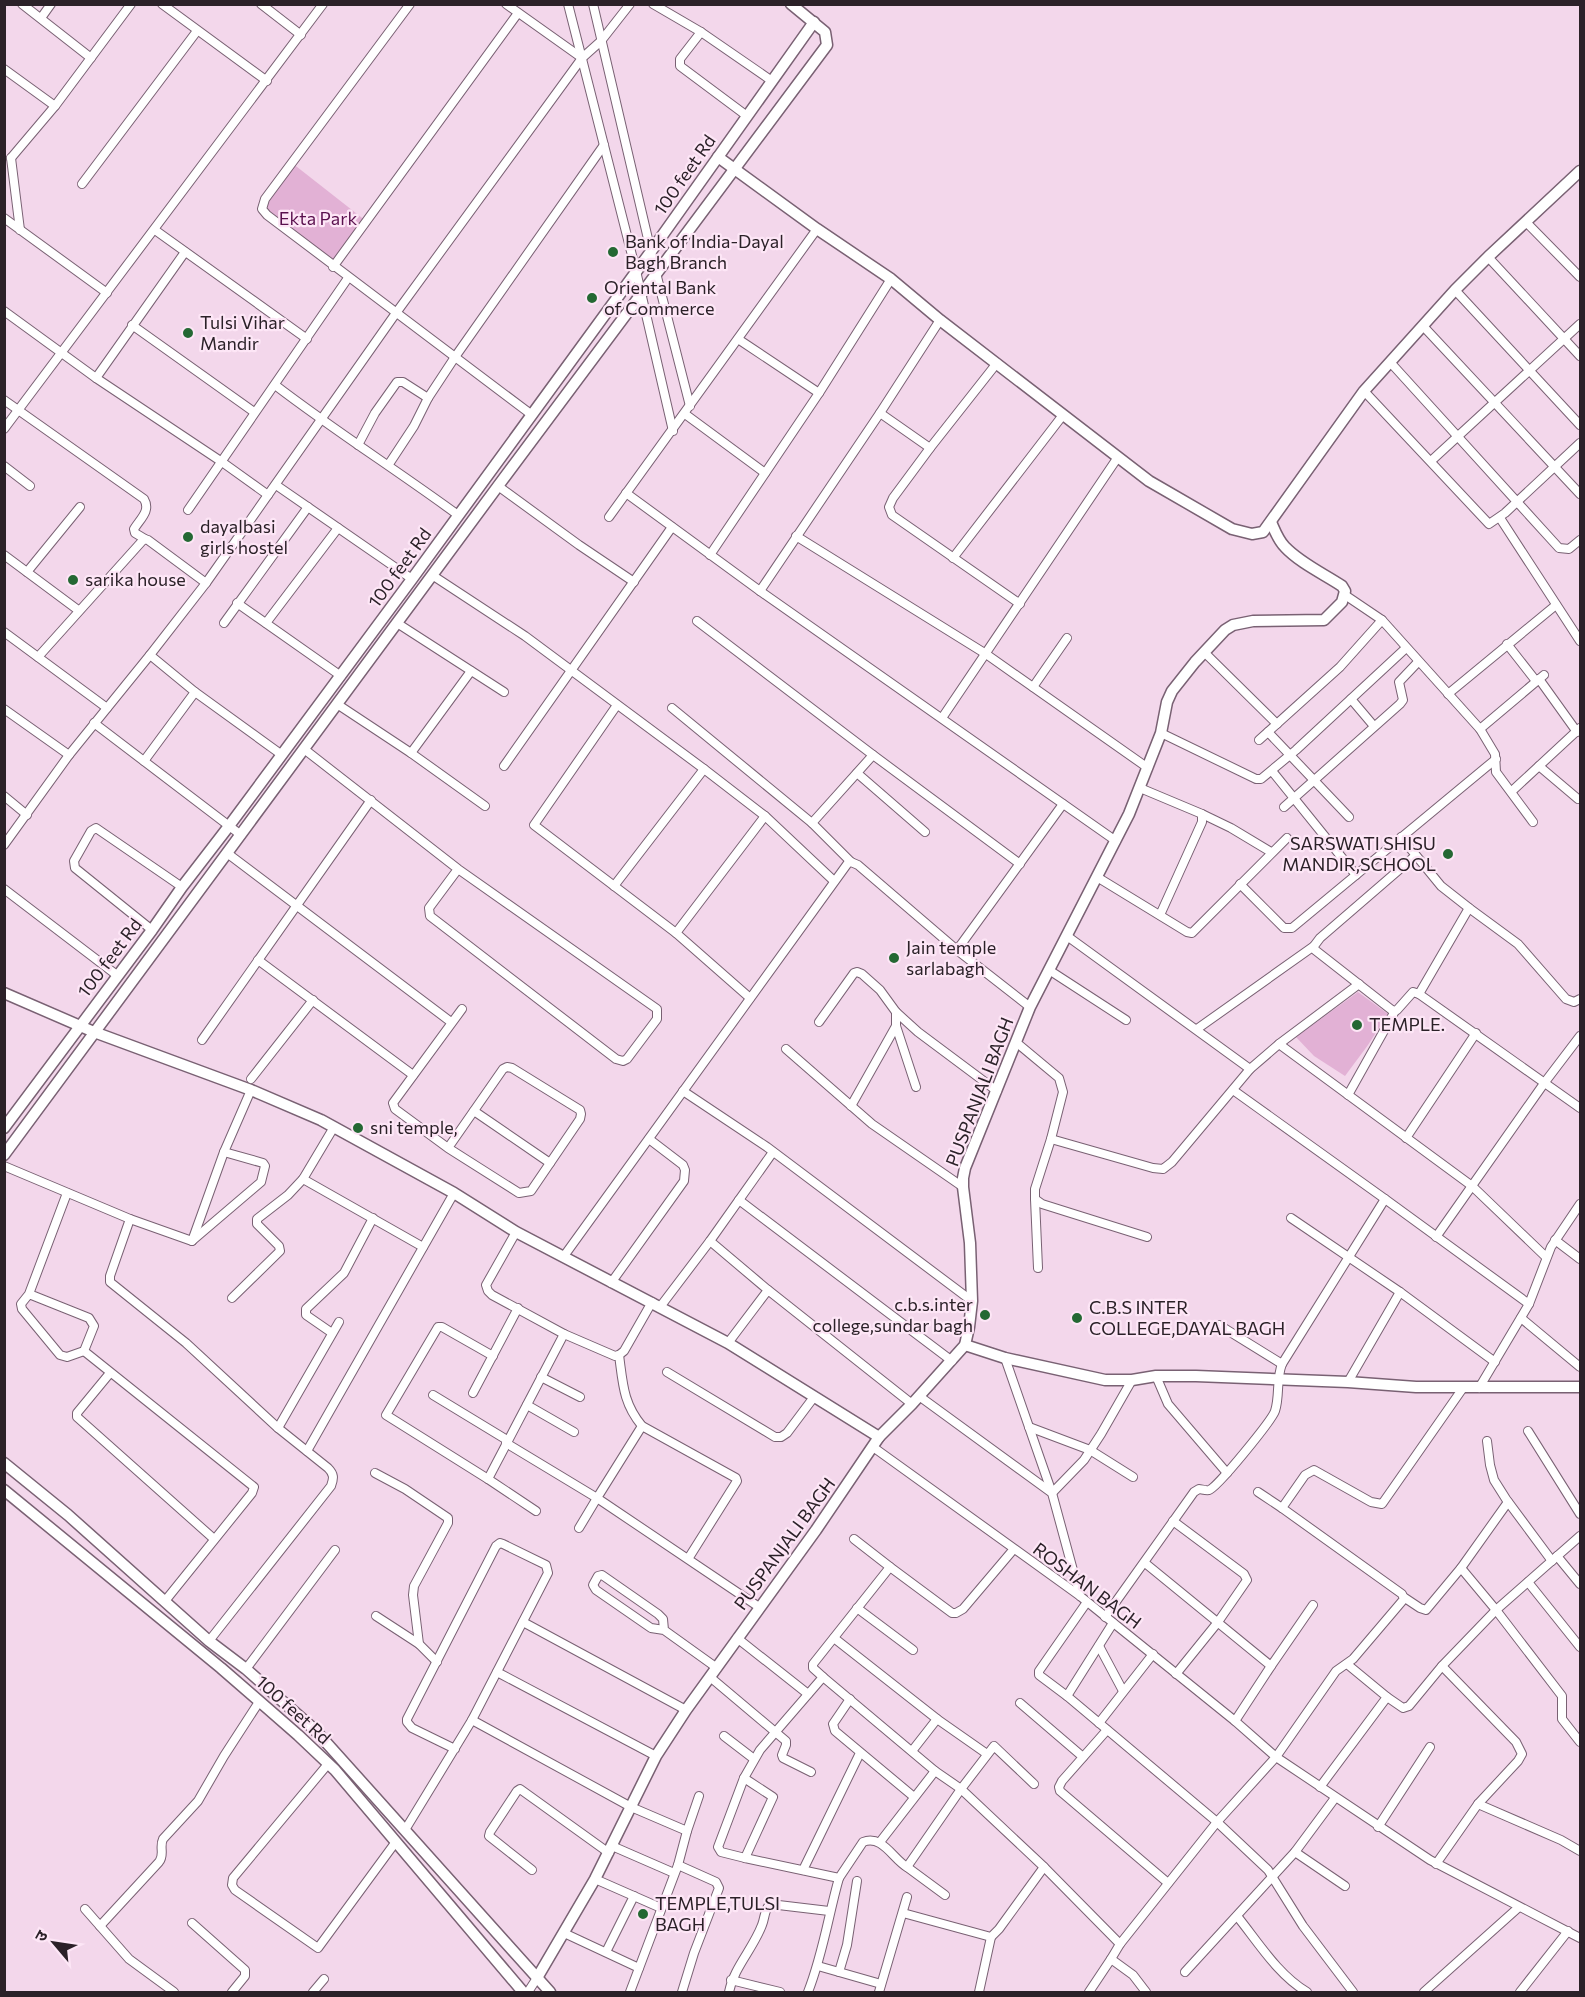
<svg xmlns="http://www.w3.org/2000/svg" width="1585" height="1997" font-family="Commissioner,'Noto Sans Devanagari',sans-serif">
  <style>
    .green { fill: #e2b1d5 }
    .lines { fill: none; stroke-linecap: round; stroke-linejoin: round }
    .street-casing { stroke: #796173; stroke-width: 10 }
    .secondary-casing { stroke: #796173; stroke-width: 13 }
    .street { stroke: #fff; stroke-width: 8 }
    .secondary { stroke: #fff; stroke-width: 10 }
    .poi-dot { fill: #246833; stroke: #fde6f6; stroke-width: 2 }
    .labels { text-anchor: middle; stroke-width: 4.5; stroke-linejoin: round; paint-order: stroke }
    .street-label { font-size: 18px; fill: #2b2128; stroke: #fde6f6 }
    .park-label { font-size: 18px; fill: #5a104e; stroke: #fde6f6 }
    .poi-label { font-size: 18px; fill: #2b2128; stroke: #fde6f6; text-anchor: start }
  </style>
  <rect width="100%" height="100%" fill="#f3d7eb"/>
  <g class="green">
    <polygon points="292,163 366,221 333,267 262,209"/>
    <polygon points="1358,992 1388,1014 1368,1045 1345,1076 1314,1056 1296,1037"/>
  </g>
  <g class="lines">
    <defs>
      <g id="street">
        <polyline points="22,4 91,58"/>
        <polyline points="162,4 267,81"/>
        <polyline points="261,4 301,35"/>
        <polyline points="410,4 265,199 262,209 267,215 532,415"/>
        <polyline points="506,4 582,58"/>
        <polyline points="568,4 636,271 673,431"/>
        <polyline points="593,4 656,273 690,406"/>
        <polyline points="653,4 701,32 772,81"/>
        <polyline points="41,18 51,4"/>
        <polyline points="701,32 680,59 680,66 747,116"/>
        <polyline points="4,69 55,106"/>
        <polyline points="11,158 55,106 131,4"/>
        <polyline points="11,158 20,230"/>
        <polyline points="82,184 197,31"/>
        <polyline points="4,218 107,293"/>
        <polyline points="1526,222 1580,277"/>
        <polyline points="155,230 307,339"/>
        <polyline points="1488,257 1580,356"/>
        <polyline points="333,267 518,13"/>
        <polyline points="1455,290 1580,425"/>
        <polyline points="4,311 96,378 222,462 268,495"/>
        <polyline points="132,325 254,412"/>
        <polyline points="1423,326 1580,494"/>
        <polyline points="738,339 819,393"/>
        <polyline points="1390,362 1559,548 1569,549 1580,540"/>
        <polyline points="997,363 930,448 893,498 889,507 892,515 1020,604"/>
        <polyline points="96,378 185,252"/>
        <path d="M275,385C335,431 398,471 458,515"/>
        <polyline points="1364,391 1489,524 1505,513 1580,443"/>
        <path d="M4,400L144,499C151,511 140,519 134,529L135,533L145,539"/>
        <polyline points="880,413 930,448"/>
        <polyline points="685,414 765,473"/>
        <polyline points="4,429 323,4"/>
        <polyline points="358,445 375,413 397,382 403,382 428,398"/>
        <polyline points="1431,461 1580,324"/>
        <polyline points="389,464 414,426 428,398 455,357 604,145"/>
        <polyline points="4,466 30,486"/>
        <polyline points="276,485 412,579"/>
        <polyline points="498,486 579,545 634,582"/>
        <polyline points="626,493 760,591 1116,841"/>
        <polyline points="188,510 348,278"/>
        <polyline points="609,517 817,229"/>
        <polyline points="1500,518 1580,641"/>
        <polyline points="796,536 986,654 1148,768"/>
        <polyline points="4,555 78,610"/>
        <polyline points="710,555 819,393 891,279"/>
        <polyline points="953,558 1063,415"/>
        <polyline points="27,572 80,507"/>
        <polyline points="432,575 525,636 704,769 765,816 834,881"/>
        <polyline points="760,591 880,413 940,320"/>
        <polyline points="1345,595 1382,620 1480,729 1495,754 1496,772 1533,822"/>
        <polyline points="237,603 341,676"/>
        <polyline points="697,621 873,755 1020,864"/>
        <polyline points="224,623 308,507"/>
        <polyline points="266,623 338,528"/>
        <polyline points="397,623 504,692"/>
        <polyline points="4,632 107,708"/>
        <polyline points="1507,644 1536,681"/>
        <polyline points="1204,652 1277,724"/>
        <polyline points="38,657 144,539 148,540 206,583"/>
        <polyline points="1539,679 1577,732"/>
        <polyline points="1033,687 1067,638"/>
        <polyline points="195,692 282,755"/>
        <polyline points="1448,694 1556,605"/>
        <polyline points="1351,699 1373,725"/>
        <polyline points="337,704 411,753 485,806"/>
        <polyline points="617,705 534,825 676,933 750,998"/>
        <polyline points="672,708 812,823 851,862"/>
        <polyline points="4,709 69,755"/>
        <polyline points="942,718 1118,457"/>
        <polyline points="94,723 241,835"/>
        <polyline points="1480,729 1544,675"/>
        <polyline points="1268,732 1349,817"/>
        <polyline points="1161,733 1256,779 1261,779 1296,750 1406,648"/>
        <polyline points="1259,740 1340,667 1382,620"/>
        <polyline points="304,749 458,869 657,1009 657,1019 627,1059 623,1061 616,1059 430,916 429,908 458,869"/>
        <polyline points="411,753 471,671"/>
        <polyline points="144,761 195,692 150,655"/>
        <polyline points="504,766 672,527"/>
        <polyline points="1539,766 1578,799"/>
        <polyline points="1272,771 1356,875"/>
        <polyline points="857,773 925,832"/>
        <polyline points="1140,788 1202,814 1202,822 1160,915"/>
        <polyline points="1512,791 1580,728"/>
        <polyline points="4,796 27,815"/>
        <polyline points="1284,807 1400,704 1403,700 1399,682 1418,662"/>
        <polyline points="1202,814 1231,828 1271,852"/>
        <polyline points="812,823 873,755"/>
        <polyline points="1401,837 1441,886 1469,908 1518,944 1566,999 1574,1002 1580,999"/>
        <polyline points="4,845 69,755 150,655 206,583 396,313 582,58 601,41 630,4"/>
        <polyline points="227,853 451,1022"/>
        <polyline points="1415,856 1320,938 1314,946 1315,950 1393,1011 1397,1010 1413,992 1419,994 1580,1108"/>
        <polyline points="1097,877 1187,932 1192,933 1287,838"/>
        <polyline points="1240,884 1284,928 1292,928 1496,759"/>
        <polyline points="614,886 704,769"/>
        <polyline points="4,889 118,976"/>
        <polyline points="152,930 75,868 74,861 91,831 96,828 182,887"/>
        <polyline points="676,933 765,816"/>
        <polyline points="1067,936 1250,1069"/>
        <polyline points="957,950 1063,804"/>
        <polyline points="258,960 413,1075"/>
        <polyline points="1049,970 1126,1020"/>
        <polyline points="1419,994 1469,908"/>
        <polyline points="896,1012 918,1032 997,1091"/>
        <polyline points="819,1022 854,973 857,972 862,974 880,990 896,1012 896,1026 916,1087"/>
        <polyline points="1197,1029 1314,946"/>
        <polyline points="202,1040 371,800"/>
        <polyline points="1017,1043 1059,1078 1063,1092 1051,1139 1035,1189 1035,1199 1042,1204 1147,1237"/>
        <polyline points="1279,1044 1472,1186 1546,1257"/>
        <polyline points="786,1049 872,1124 963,1187"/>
        <polyline points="251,1079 313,1000"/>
        <polyline points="1233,1090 1385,1199"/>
        <polyline points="683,1091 767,1147 972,1301"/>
        <polyline points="1348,1095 1395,1011"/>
        <polyline points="851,1106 896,1026"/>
        <polyline points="474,1111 550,1163"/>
        <polyline points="1406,1138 1476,1033"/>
        <polyline points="1051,1139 1153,1168 1163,1169 1172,1162 1250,1069 1279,1044 1359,984"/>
        <polyline points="448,1148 503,1069 507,1067 512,1068 580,1110 581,1114 580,1119 531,1191 519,1193 448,1148 395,1109 393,1103 462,1009"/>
        <polyline points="4,1166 130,1219 192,1241"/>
        <polyline points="303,1179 423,1247"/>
        <polyline points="1035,1199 1038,1268"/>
        <polyline points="739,1200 952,1361"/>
        <polyline points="1291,1218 1400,1292 1495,1362"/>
        <path d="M130,1219L110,1276V1282L186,1343L278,1428L328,1468C334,1474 334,1478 331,1486L209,1641"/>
        <polyline points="516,1232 486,1285 488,1291 492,1295 564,1334 488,1479 536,1511"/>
        <polyline points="1436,1237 1545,1082 1580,1036"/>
        <polyline points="193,1240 261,1182 265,1166 263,1163 224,1152"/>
        <polyline points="1555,1240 1580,1259"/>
        <polyline points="192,1241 224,1152 251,1090"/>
        <polyline points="710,1241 768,1290"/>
        <polyline points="564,1256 848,863 851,862 858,865 957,950 1030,1007"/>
        <polyline points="611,1283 684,1181 685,1170 683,1165 649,1139"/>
        <polyline points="29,1294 21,1304 22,1309 60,1355 67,1357 84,1351 94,1326 89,1318 29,1294 67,1193"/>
        <polyline points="232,1298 280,1251 279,1246 257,1224 257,1219 288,1195 303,1179 334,1127"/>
        <polyline points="660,1307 710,1241 773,1152"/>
        <polyline points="1521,1318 1580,1367"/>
        <polyline points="1219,1325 1282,1364"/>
        <polyline points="332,1333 306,1315 306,1309 344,1273 373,1218"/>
        <polyline points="564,1334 615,1356 619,1355 624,1351 652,1302"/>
        <polyline points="728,1343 768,1290 912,1404"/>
        <polyline points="84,1351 254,1487 252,1493 165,1601"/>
        <path d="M619,1355C623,1384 623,1403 642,1426"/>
        <polyline points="1005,1358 1052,1493 1084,1460 1101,1434 1132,1380"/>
        <polyline points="667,1372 775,1437 781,1437 787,1433 814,1397"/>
        <polyline points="110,1373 77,1413 77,1417 214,1539"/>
        <polyline points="1156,1376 1168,1404 1227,1473"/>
        <polyline points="541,1377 580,1397"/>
        <polyline points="1348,1382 1400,1292"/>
        <polyline points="1479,1388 1529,1304 1551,1247 1580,1204"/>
        <polyline points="473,1393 518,1308"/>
        <polyline points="433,1395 507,1440"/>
        <polyline points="919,1396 1052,1493 1080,1596"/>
        <polyline points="527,1405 574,1432"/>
        <polyline points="1029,1427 1090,1450 1133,1477"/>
        <polyline points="278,1428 339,1322"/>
        <polyline points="1528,1431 1580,1514"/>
        <polyline points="1487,1441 1490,1465 1494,1480 1506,1499 1552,1561"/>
        <polyline points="506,1443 597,1498 579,1528"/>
        <polyline points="873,1447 1080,1596 1235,1721 1276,1757 1430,1860 1580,1938"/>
        <polyline points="307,1451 454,1193"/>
        <polyline points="375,1473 405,1489 448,1518 448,1523 414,1586 413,1595 419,1644 437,1662"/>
        <polyline points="488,1479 386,1415 438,1327 442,1327 493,1356"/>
        <polyline points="1258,1492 1282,1508"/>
        <polyline points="1173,1521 1244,1574 1247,1580 1218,1622 1176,1674"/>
        <path d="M854,1539L890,1567L813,1664V1668L823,1677L760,1750L744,1778L718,1847L721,1852L745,1858L839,1878L863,1842C882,1834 893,1859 907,1867L961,1789L935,1771L880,1842"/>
        <polyline points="1557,1556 1580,1584"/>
        <polyline points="688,1559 737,1481 736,1478 642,1426 597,1498 759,1607"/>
        <polyline points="1145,1563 1271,1666 1235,1721"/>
        <polyline points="890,1567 952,1613 956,1613 963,1609 1013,1550"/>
        <polyline points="1461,1568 1496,1610 1562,1696 1562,1719 1580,1742"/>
        <polyline points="1528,1582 1580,1647"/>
        <polyline points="1405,1598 1420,1608 1426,1610 1461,1568 1508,1502"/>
        <polyline points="1087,1602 1039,1671 1039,1675 1067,1696 1113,1623"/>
        <polyline points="857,1608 913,1650"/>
        <polyline points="376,1616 419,1644"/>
        <path d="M1105,1617L1194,1492L1199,1489C1201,1489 1207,1491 1209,1490C1217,1488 1272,1420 1275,1411C1280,1396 1276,1379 1282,1364L1385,1199L1529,1304"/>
        <polyline points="523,1622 686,1710"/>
        <polyline points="664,1630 663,1619 658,1614 602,1575 598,1576 593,1585 596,1590 651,1628 664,1630 717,1668"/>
        <polyline points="737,1638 808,1694"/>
        <polyline points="834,1638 937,1719 912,1751"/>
        <polyline points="1099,1646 1123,1691"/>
        <polyline points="1271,1666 1313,1605"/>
        <polyline points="246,1669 335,1550"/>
        <polyline points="497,1672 656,1756"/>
        <polyline points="710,1677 786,1741 786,1745 782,1755 783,1758 811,1772"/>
        <polyline points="823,1677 935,1771"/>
        <polyline points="1067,1696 1217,1822 1268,1870 1303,1926 1353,1992"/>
        <polyline points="1387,1697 1403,1708 1409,1706 1442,1666 1496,1610 1580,1536"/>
        <polyline points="850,1699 833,1724 835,1731 914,1797"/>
        <polyline points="1020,1703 1083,1757"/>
        <polyline points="937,1719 987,1754"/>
        <polyline points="472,1720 631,1807 687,1831 699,1796"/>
        <polyline points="1099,1723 1153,1654"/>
        <polyline points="1107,1730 1062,1781 1059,1787 1060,1791 1168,1883"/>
        <polyline points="724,1736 754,1759"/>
        <polyline points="328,1764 233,1878 232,1885 235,1890 318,1948 395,1843"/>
        <polyline points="744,1778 773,1797 745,1858"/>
        <polyline points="1034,1784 994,1746 961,1789 1044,1867 1120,1944"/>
        <polyline points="1320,1787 1387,1697 1347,1664"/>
        <polyline points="1478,1804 1561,1840 1580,1851"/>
        <polyline points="1378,1827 1430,1747"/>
        <polyline points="405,1830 472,1720 548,1573 546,1565 503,1544 500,1543 496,1546 407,1719 407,1722 412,1728 455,1749"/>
        <polyline points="612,1846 674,1873"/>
        <polyline points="1295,1852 1345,1886"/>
        <polyline points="1436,1864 1478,1804 1518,1761 1522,1754 1516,1742 1442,1666"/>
        <polyline points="678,1865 716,1882 719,1888 694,1953 682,1992"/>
        <polyline points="907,1867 945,1895"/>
        <polyline points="532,1870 489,1836 490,1832 517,1791 520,1789 609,1853"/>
        <polyline points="803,1870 860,1753"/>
        <polyline points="595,1879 661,1908"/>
        <polyline points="85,1909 129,1959 174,1992"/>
        <polyline points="903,1913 991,1937 999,1929 1044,1867"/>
        <path d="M1237,1916C1258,1942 1278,1975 1307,1992"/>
        <polyline points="192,1923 245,1970 245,1976 232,1992"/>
        <path d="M100,1926L159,1862C165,1855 159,1847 163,1839L198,1801L224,1756L259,1702"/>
        <polyline points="564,1933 639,1968"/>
        <polyline points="606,1952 634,1896"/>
        <polyline points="818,1966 881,1984"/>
        <polyline points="839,1972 847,1945 857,1881"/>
        <polyline points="1185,1972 1295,1852 1335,1798"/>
        <polyline points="731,1980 780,1992"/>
        <polyline points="313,1992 324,1979"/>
        <polyline points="528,1992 537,1978"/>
        <polyline points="630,1992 678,1865 687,1831"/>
        <path d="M729,1992C734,1967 753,1949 762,1925C765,1918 764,1910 770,1904L829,1911"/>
        <path d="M808,1992C823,1954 828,1917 839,1878"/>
        <polyline points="879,1992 907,1897"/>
        <polyline points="979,1992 991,1937"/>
        <polyline points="1089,1992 1111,1959"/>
        <polyline points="1146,1992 1133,1975 1111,1959 1120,1944 1217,1822 1276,1757 1336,1671 1353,1659 1404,1599 1402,1594 1282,1508 1305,1475 1314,1470 1371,1502 1382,1504 1463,1388"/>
        <polyline points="1424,1992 1519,1907"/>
        <polyline points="1520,1992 1568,1931"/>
      </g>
      <g id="secondary">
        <polyline points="718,157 817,229 891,279 940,320 1149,481 1232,529 1252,534 1263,532 1364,391 1455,290 1488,257 1580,171"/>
        <polyline points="4,993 94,1032 251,1090 321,1120 454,1193 516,1232 728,1343 879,1437"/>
        <polyline points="4,1128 152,930 182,887 229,826 412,579 652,250 814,22"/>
        <polyline points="4,1155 498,486 827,45 825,32 791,4"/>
        <polyline points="965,1345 1005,1358 1105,1380 1132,1380 1156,1376 1196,1376 1348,1382 1416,1387 1580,1387"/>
        <polyline points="4,1463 68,1515 209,1641 246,1669 315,1730 550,1992"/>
        <polyline points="4,1490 221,1668 298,1735 335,1770 523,1992"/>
        <path d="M537,1978L595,1879L656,1756L686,1710L816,1530L879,1437L912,1404L965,1345L969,1327L972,1301L970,1243L963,1187V1178L965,1168L1030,1007L1129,814L1161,733L1167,702L1172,691L1195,662L1225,630L1233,625L1253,621L1324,620L1342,602L1345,591L1342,586C1324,574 1300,563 1285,547C1278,540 1275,531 1271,522"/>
      </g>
    </defs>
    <use href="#street" class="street-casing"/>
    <use href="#secondary" class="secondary-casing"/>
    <use href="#street" class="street"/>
    <use href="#secondary" class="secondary"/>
  </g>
  <g class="poi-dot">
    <circle cx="613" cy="252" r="6"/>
    <circle cx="592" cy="298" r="6"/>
    <circle cx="188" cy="333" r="6"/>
    <circle cx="188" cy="537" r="6"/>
    <circle cx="73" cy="580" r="6"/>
    <circle cx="1448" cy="854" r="6"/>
    <circle cx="894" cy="958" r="6"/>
    <circle cx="1357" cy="1025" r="6"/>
    <circle cx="358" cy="1128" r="6"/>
    <circle cx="985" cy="1315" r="6"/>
    <circle cx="1077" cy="1318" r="6"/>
    <circle cx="643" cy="1914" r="6"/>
  </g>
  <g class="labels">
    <g class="street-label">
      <text transform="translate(685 175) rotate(-55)" y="6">100 feet Rd</text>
      <text transform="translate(400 568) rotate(-54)" y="6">100 feet Rd</text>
      <text transform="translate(110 958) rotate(-53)" y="6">100 feet Rd</text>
      <text transform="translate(980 1092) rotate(-69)" y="6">PUSPANJALI BAGH</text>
      <text transform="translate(785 1544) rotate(-54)" y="6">PUSPANJALI BAGH</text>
      <text transform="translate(1087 1586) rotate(37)" y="6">ROSHAN BAGH</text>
      <text transform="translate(293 1710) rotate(42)" y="6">100 feet Rd</text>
    </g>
    <g class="park-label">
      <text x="318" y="225">Ekta Park</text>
    </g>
    <g class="poi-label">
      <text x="625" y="248">Bank of India-Dayal<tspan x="625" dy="21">Bagh Branch</tspan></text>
      <text x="604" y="294">Oriental Bank<tspan x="604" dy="21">of Commerce</tspan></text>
      <text x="200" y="329">Tulsi Vihar<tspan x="200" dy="21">Mandir</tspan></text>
      <text x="200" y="533">dayalbasi<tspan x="200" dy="21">girls hostel</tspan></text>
      <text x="85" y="586">sarika house</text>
      <text x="1436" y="850" text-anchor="end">SARSWATI SHISU<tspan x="1436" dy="21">MANDIR,SCHOOL</tspan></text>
      <text x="906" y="954">Jain temple<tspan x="906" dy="21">sarlabagh</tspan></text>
      <text x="1369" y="1031">TEMPLE.</text>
      <text x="370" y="1134">sni temple,</text>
      <text x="973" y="1311" text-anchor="end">c.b.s.inter<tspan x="973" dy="21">college,sundar bagh</tspan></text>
      <text x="1089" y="1314">C.B.S INTER<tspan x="1089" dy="21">COLLEGE,DAYAL BAGH</tspan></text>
      <text x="655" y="1910">TEMPLE,TULSI<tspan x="655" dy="21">BAGH</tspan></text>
    </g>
  </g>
  <rect width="1585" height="1997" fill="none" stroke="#2b2128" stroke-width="12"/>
  <g transform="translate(54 1943) rotate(299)" stroke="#fde6f6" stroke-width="4.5" paint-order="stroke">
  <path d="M0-4.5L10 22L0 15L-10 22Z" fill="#2b2128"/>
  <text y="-9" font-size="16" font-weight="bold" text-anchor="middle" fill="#2b2128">उ</text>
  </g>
</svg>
